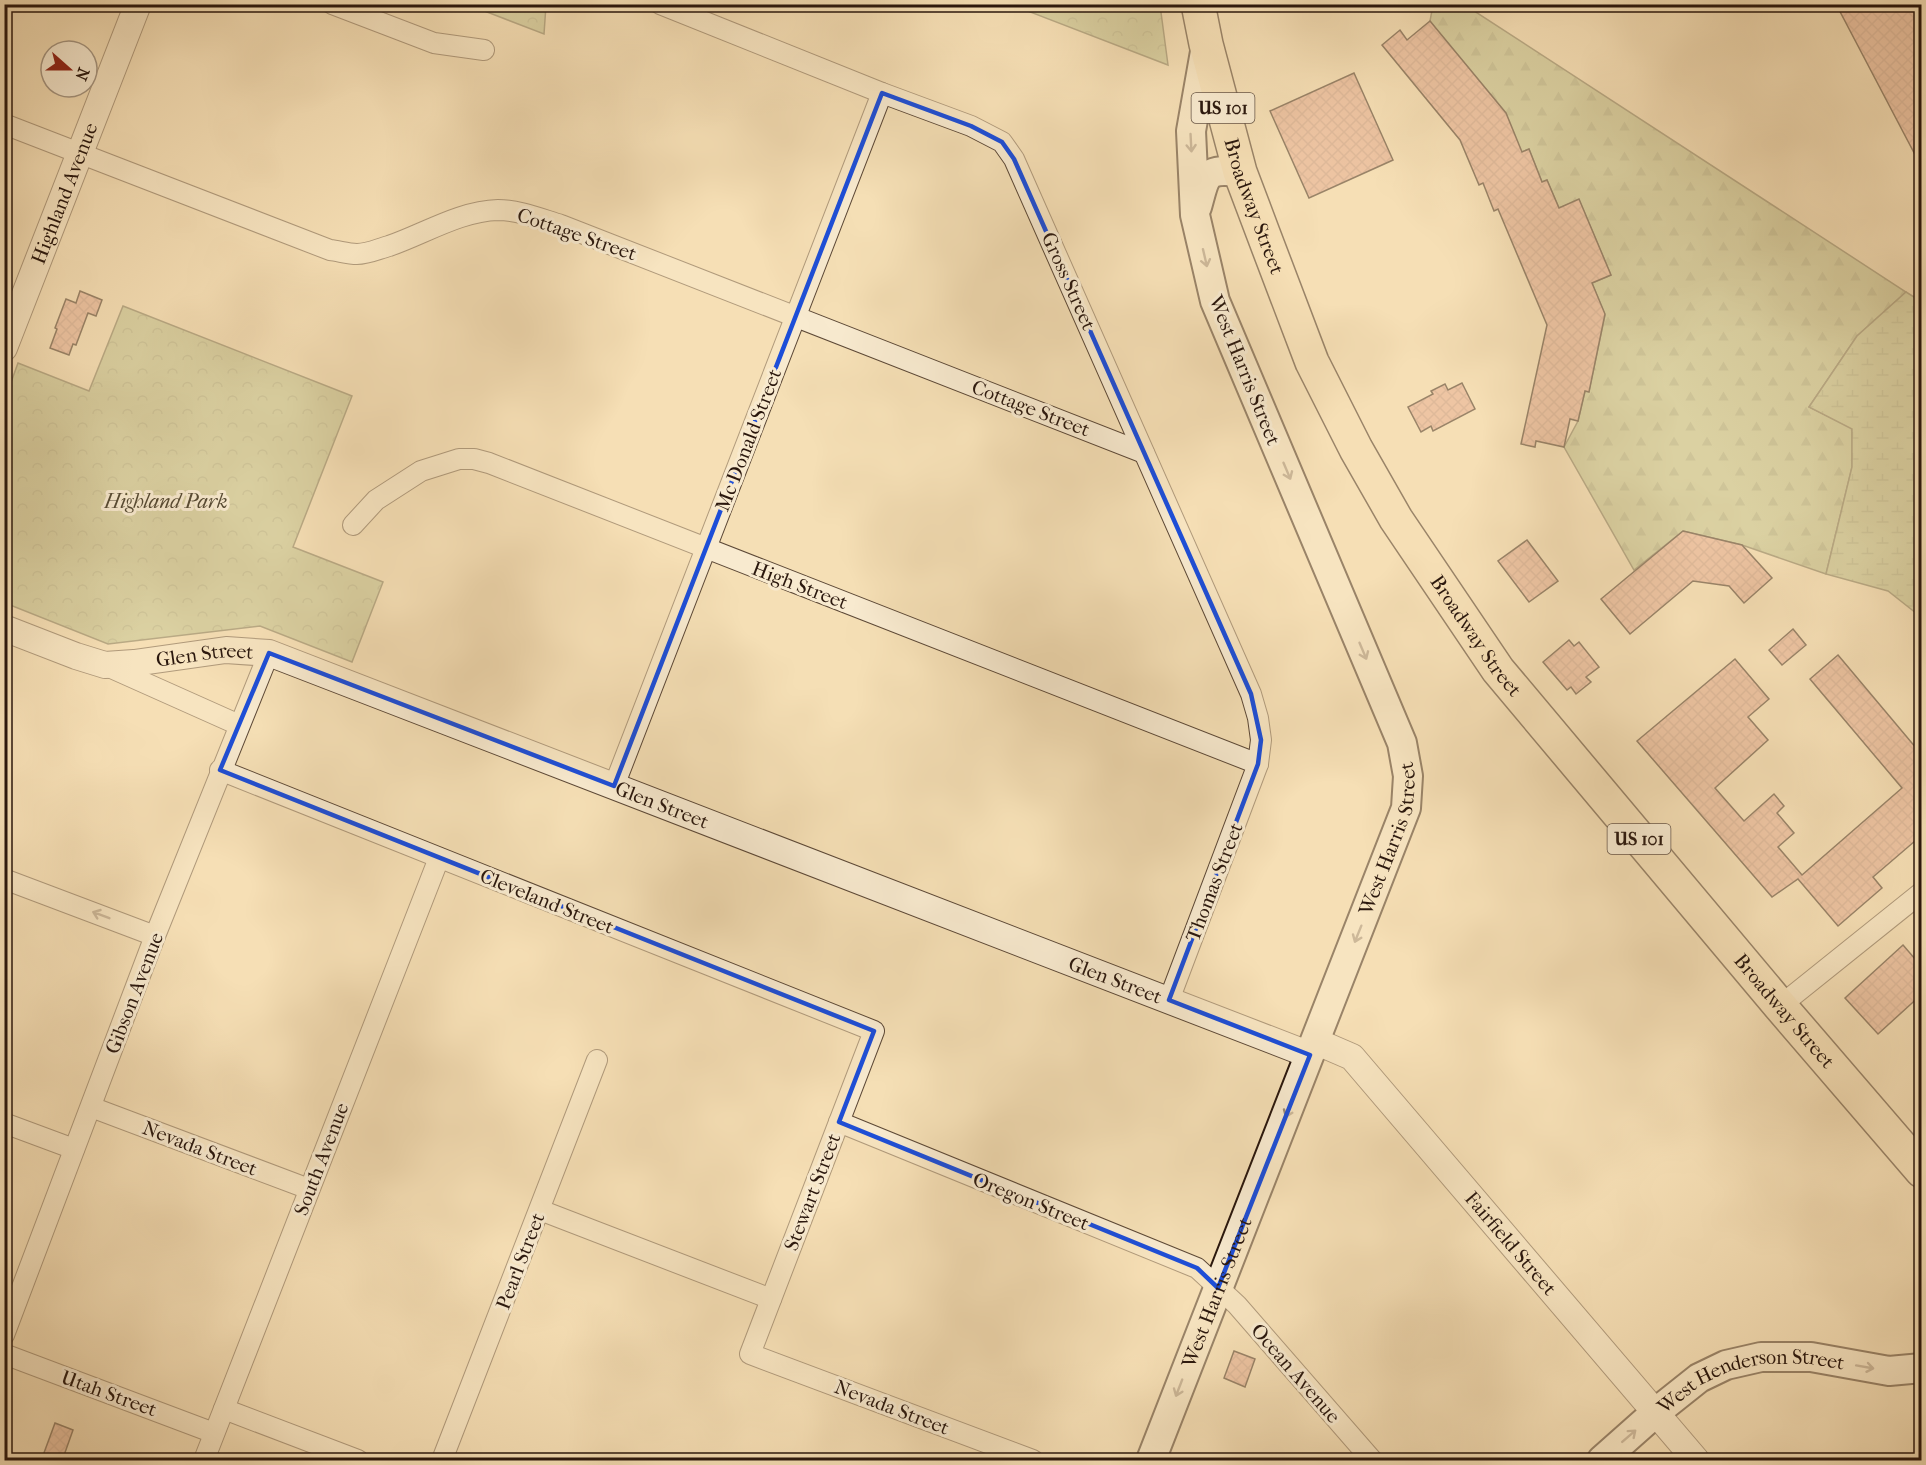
<svg xmlns="http://www.w3.org/2000/svg" width="1926" height="1465" font-family="'IM FELL French Canon',serif">
  <style>
    .forest { fill: url(#forest-firs); stroke: #726c4d; stroke-width: 1.5 }
    .wetland { fill: url(#wetland-marsh); stroke: #726c4d; stroke-width: 1.5 }
    .park { fill: url(#park-crowns); stroke: #726c4d; stroke-width: 1.5 }
    .building { fill: url(#building-cross-hatch); stroke: #2a170d; stroke-width: 1.5 }
    .lines { fill: none; stroke-linecap: round; stroke-linejoin: round }
    .minor-casing { stroke: #5d4937; stroke-width: 22 }
    .tertiary-casing { stroke: #5d4937; stroke-width: 28 }
    .secondary-casing { stroke: #2a170d; stroke-width: 32 }
    .trunk-casing { stroke: #2a170d; stroke-width: 36 }
    .minor { stroke: #f8eacf; stroke-width: 20 }
    .tertiary { stroke: #f8eacf; stroke-width: 26 }
    .secondary { stroke: #f8eacf; stroke-width: 28 }
    .trunk { stroke: #f5dfb5; stroke-width: 33 }
    .oneway { stroke: #9b8b78 }
    .marked { fill: none; stroke: #1d4ed8; stroke-width: 4.5; stroke-linejoin: round }
    .labels { text-anchor: middle; stroke-width: 6; stroke-linejoin: round; paint-order: stroke }
    .shield { fill: #f8eacf; stroke: #685647; stroke-width: 1.5 }
    .shield-label { font-size: 18px; font-weight: bold; fill: #2a170d }
    .street-label { font-size: 20px; fill: #2a170d; stroke: #f8eacf }
    .park-label { font-size: 20px; font-style: italic; fill: #564a33; stroke: #f8eacf }
  </style>
  <defs>
    <pattern id="forest-firs" width="22" height="20" patternUnits="userSpaceOnUse" patternTransform="scale(1.5)"><rect width="22" height="20" fill="#bbc28d"/><path d="M5 1l3.5 6h-7zM16 11l3.5 6h-7z" fill="#a1a678"/></pattern>
    <pattern id="wetland-marsh" width="20" height="14" patternUnits="userSpaceOnUse" patternTransform="scale(1.5)"><rect width="20" height="14" fill="#bbc28d"/><path d="M1 5h8M5 5V1M11 12h8M15 12V8" fill="none" stroke="#a1a678"/></pattern>
    <pattern id="park-crowns" width="20" height="18" patternUnits="userSpaceOnUse" patternTransform="scale(1.5)"><rect width="20" height="18" fill="#bbc28d"/><path d="M2 6a3 3 0 1 1 6 0M12 15a3 3 0 1 1 6 0" fill="none" stroke="#a1a678"/></pattern>
    <pattern id="building-cross-hatch" width="8" height="8" patternUnits="userSpaceOnUse" patternTransform="scale(1.5)"><rect width="8" height="8" fill="#e4a68f"/><path d="M0 0l8 8M0 8l8-8" fill="none" stroke="#c48e7a"/></pattern>
  </defs>
  <rect width="100%" height="100%" fill="#f5dfb5"/>
  <filter id="stains"><feTurbulence type="fractalNoise" baseFrequency=".00333" numOctaves="4"/><feColorMatrix values="0 0 0 0 .2 0 0 0 0 .09 0 0 0 0 .02 0 0 0 .5 -.17"/></filter>
  <radialGradient id="worn" r=".72"><stop offset=".6" stop-color="#630" stop-opacity="0"/><stop offset="1" stop-color="#630" stop-opacity=".3"/></radialGradient>
  <polygon class="forest" points="1433,5 1465,5 1906,292 1857,336 1809,407 1852,428 1852,467 1826,574 1742,545 1683,531 1634,570 1564,447 1578,421 1585,391 1589,391 1605,315 1592,283 1611,275 1579,200 1559,208 1547,180 1542,182 1529,149 1522,152 1430,21"/>
  <polygon class="wetland" points="1906,292 1922,302 1921,617 1888,591 1826,574 1852,467 1852,429 1809,407 1857,336"/>
  <g class="park">
    <polygon points="469,5 546,5 544,34"/>
    <polygon points="1012,5 1160,5 1168,65"/>
    <polygon points="123,306 352,396 293,547 383,582 352,662 260,626 108,644 5,603 5,399 18,363 89,391"/>
  </g>
  <g class="building">
    <polygon points="1836,4 1922,4 1922,168"/>
    <polygon points="1430,21 1506,113 1522,152 1529,149 1542,182 1547,180 1559,208 1579,199 1611,275 1592,283 1605,314 1589,392 1585,391 1578,421 1570,419 1564,447 1536,441 1535,447 1521,444 1547,325 1498,209 1494,211 1483,183 1479,185 1460,140 1382,45 1400,30 1407,40"/>
    <polygon points="1354,73 1393,160 1309,198 1270,111"/>
    <polygon points="80,291 102,300 96,316 88,313 76,345 73,344 69,355 50,348 57,329 55,328 66,299 76,303"/>
    <polygon points="1462,383 1475,409 1433,431 1431,426 1421,432 1408,407 1433,394 1431,391 1445,384 1448,390"/>
    <polygon points="1683,531 1742,545 1772,578 1744,603 1729,586 1693,581 1630,634 1601,599"/>
    <polygon points="1527,540 1558,581 1529,602 1498,561"/>
    <polygon points="1793,629 1806,645 1782,665 1769,650"/>
    <polygon points="1569,640 1574,646 1579,642 1599,667 1586,677 1591,682 1576,694 1571,687 1567,690 1543,662"/>
    <polygon points="1838,655 1922,755 1922,835 1873,877 1882,888 1838,926 1798,879 1772,897 1637,741 1735,659 1769,699 1748,717 1768,740 1715,788 1744,821 1774,794 1784,806 1777,813 1794,833 1778,847 1802,875 1902,788 1810,679"/>
    <polygon points="1903,945 1915,959 1922,953 1922,994 1878,1034 1845,998"/>
    <polygon points="1234,1351 1255,1359 1245,1387 1224,1378"/>
    <polygon points="55,1423 73,1430 62,1461 41,1461"/>
  </g>
  <g class="lines">
    <defs>
      <g id="minor">
        <polyline points="332,4 434,43 484,50"/>
        <polyline points="660,4 882,93 971,126 1002,142 1014,159 1251,694 1258,718 1261,740 1258,764 1169,1000"/>
        <path d="M4,124L330,250C339,251 348,254 357,254C368,254 378,249 389,246C424,234 460,211 498,210C519,210 541,219 561,225L1144,453"/>
        <polyline points="353,525 376,500 421,471 459,459 474,459 489,463 1258,764"/>
        <polyline points="107,666 239,725"/>
        <polyline points="220,770 874,1031 750,1354 1033,1460"/>
        <polyline points="614,786 882,93"/>
        <polyline points="4,879 155,936"/>
        <polyline points="1780,1006 1922,892"/>
        <polyline points="91,1107 309,1189"/>
        <polyline points="839,1122 1197,1268 1237,1305 1372,1460"/>
        <polyline points="4,1123 74,1149"/>
        <polyline points="540,1210 771,1299"/>
        <polyline points="4,1335 155,936 269,653"/>
        <polyline points="4,1354 214,1433"/>
        <polyline points="224,1409 358,1460"/>
        <polyline points="204,1460 439,858"/>
        <polyline points="442,1460 597,1060"/>
      </g>
      <g id="tertiary">
        <path id="s1" d="M4,348L138,4"/>
        <path id="s2" d="M4,628L76,656L105,665L134,663L226,650L269,653L1310,1055"/>
        <path id="s3" d="M1315,1041L1352,1057L1696,1460"/>
      </g>
      <g id="secondary">
        <path d="M1197,207C1206,175 1204,168 1240,172"/>
        <path id="s4" d="M1151,1460L1406,808L1408,776L1402,743L1215,301L1195,215L1191,131L1206,46"/>
        <path id="s5" d="M1602,1460L1655,1413L1699,1378L1726,1365L1761,1357H1811L1889,1371L1922,1368"/>
      </g>
      <g id="trunk">
        <path id="s6" d="M1198,4L1206,44L1240,172L1263,233L1312,362L1356,449L1396,519L1498,670L1780,1006L1922,1171"/>
      </g>
    </defs>
    <use href="#minor" class="minor-casing"/>
    <use href="#tertiary" class="tertiary-casing"/>
    <use href="#secondary" class="secondary-casing"/>
    <use href="#trunk" class="trunk-casing"/>
    <use href="#minor" class="minor"/>
    <use href="#tertiary" class="tertiary"/>
    <use href="#secondary" class="secondary"/>
    <use href="#trunk" class="trunk"/>
  </g>
  <defs><path id="oneway-shaft" d="M-6 0H5M1.5-3L5.5 0L1.5 3" fill="none" stroke-width="1.6" stroke-linecap="round" stroke-linejoin="round" transform="scale(1.5)"/></defs>
  <g class="oneway">
    <use href="#oneway-shaft" transform="translate(1191 143) rotate(87)"/>
    <use href="#oneway-shaft" transform="translate(1205 258) rotate(77)"/>
    <use href="#oneway-shaft" transform="translate(1287 471) rotate(67)"/>
    <use href="#oneway-shaft" transform="translate(1363 651) rotate(67)"/>
    <use href="#oneway-shaft" transform="translate(101 915) rotate(-159)"/>
    <use href="#oneway-shaft" transform="translate(1358 934) rotate(112)"/>
    <use href="#oneway-shaft" transform="translate(1289 1109) rotate(112)"/>
    <use href="#oneway-shaft" transform="translate(1865 1367) rotate(10)"/>
    <use href="#oneway-shaft" transform="translate(1179 1388) rotate(111)"/>
    <use href="#oneway-shaft" transform="translate(1629 1436) rotate(-41)"/>
  </g>
  <path d="M0 0H1926V1465H0ZM882,93L971,126L1002,142L1014,159L1251,694L1261,740L1258,764L1169,1000L1310,1055L1218,1288L1197,1268L839,1122L874,1031L220,770L269,653L614,786Z" fill="#f5dfb5" fill-opacity=".55" fill-rule="evenodd"/>
  <path class="marked" d="M882,93L971,126L1002,142L1014,159L1251,694L1261,740L1258,764L1169,1000L1310,1055L1218,1288L1197,1268L839,1122L874,1031L220,770L269,653L614,786Z"/>
  <g class="labels">
    <g class="shield">
      <rect x="1191.5" y="93" width="63" height="30" rx="4.5"/>
      <rect x="1607.5" y="824" width="63" height="30" rx="4.5"/>
    </g>
    <g class="shield-label">
      <text x="1223" y="114">US 101</text>
      <text x="1639" y="845">US 101</text>
    </g>
    <g class="street-label">
      <text dy="7" stroke="none"><textPath href="#s1" startOffset="166">Highland Avenue</textPath></text>
      <text dy="7" stroke="none"><textPath href="#s6" startOffset="210">Broadway Street</textPath></text>
      <text transform="translate(577 234) rotate(19)" y="7">Cottage Street</text>
      <text transform="translate(1069 281) rotate(66)" y="7">Gross Street</text>
      <text transform="translate(1245 370) rotate(68)" y="7">West Harris Street</text>
      <text transform="translate(1031 408) rotate(21)" y="7">Cottage Street</text>
      <text transform="translate(748 440) rotate(-69)" y="7">Mc Donald Street</text>
      <text transform="translate(800 585) rotate(21)" y="7">High Street</text>
      <text dy="7" stroke="none"><textPath href="#s6" startOffset="696">Broadway Street</textPath></text>
      <text dy="7" stroke="none"><textPath href="#s2" startOffset="208">Glen Street</textPath></text>
      <text dy="7" stroke="none"><textPath href="#s2" startOffset="694">Glen Street</textPath></text>
      <text dy="7" stroke="none"><textPath href="#s4" startOffset="666">West Harris Street</textPath></text>
      <text transform="translate(1214 882) rotate(-69)" y="7">Thomas Street</text>
      <text transform="translate(547 901) rotate(22)" y="7">Cleveland Street</text>
      <text dy="7" stroke="none"><textPath href="#s2" startOffset="1180">Glen Street</textPath></text>
      <text transform="translate(134 993) rotate(-69)" y="7">Gibson Avenue</text>
      <text dy="7" stroke="none"><textPath href="#s6" startOffset="1182">Broadway Street</textPath></text>
      <text transform="translate(200 1148) rotate(21)" y="7">Nevada Street</text>
      <text transform="translate(321 1159) rotate(-69)" y="7">South Avenue</text>
      <text transform="translate(812 1192) rotate(-69)" y="7">Stewart Street</text>
      <text transform="translate(1031 1201) rotate(22)" y="7">Oregon Street</text>
      <text dy="7" stroke="none"><textPath href="#s3" startOffset="285">Fairfield Street</textPath></text>
      <text transform="translate(520 1261) rotate(-69)" y="7">Pearl Street</text>
      <text dy="7" stroke="none"><textPath href="#s4" startOffset="180">West Harris Street</textPath></text>
      <text transform="translate(1296 1373) rotate(49)" y="7">Ocean Avenue</text>
      <text dy="7" stroke="none"><textPath href="#s5" startOffset="177">West Henderson Street</textPath></text>
      <text transform="translate(109 1393) rotate(20)" y="7">Utah Street</text>
      <text transform="translate(892 1407) rotate(21)" y="7">Nevada Street</text>
    </g>
    <g class="park-label">
      <text x="166" y="508">Highland Park</text>
    </g>
  </g>
  <rect width="1926" height="1465" fill="none" stroke="#f5dfb5" stroke-width="24"/>
  <rect x="6" y="6" width="1914" height="1453" fill="none" stroke="#2a170d" stroke-width="3"/>
  <rect x="12" y="12" width="1902" height="1441" fill="none" stroke="#2a170d" stroke-width="1.5"/>
  <g transform="translate(69 69) rotate(111)"><circle r="28" fill="#f8eacf" stroke="#a69681" stroke-width="1.5"/>
  <path d="M0-4.5L10 22L0 15L-10 22Z" fill="#8f2418"/>
  <text y="-9" font-size="16" font-weight="bold" text-anchor="middle" fill="#2a170d">N</text>
  </g>
  <rect width="100%" height="100%" filter="url(#stains)"/>
  <rect width="100%" height="100%" fill="url(#worn)"/>
</svg>
